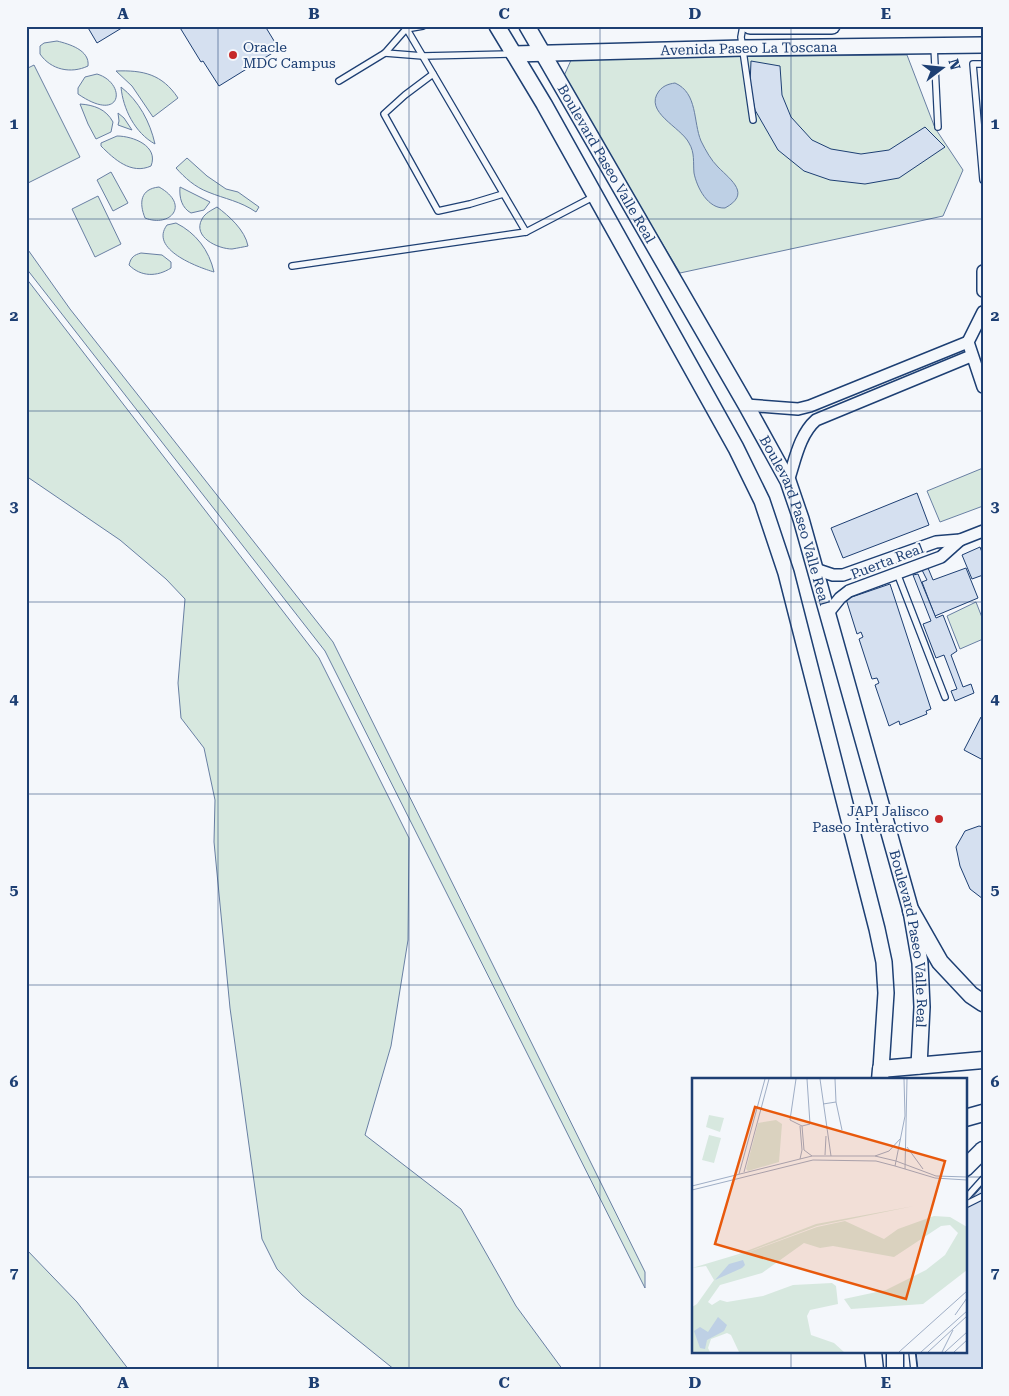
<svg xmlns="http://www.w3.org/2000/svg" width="1009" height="1396" font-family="'Roboto Serif',serif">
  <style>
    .green { fill: #d7e8df; stroke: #687fa3 }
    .water { fill: #bed0e5; stroke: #687fa3 }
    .building { fill: #d5e0f0; stroke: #1d3f73 }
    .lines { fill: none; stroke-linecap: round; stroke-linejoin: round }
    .service-casing { stroke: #1d3f73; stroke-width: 8 }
    .minor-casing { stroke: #1d3f73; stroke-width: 14 }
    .tertiary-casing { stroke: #1d3f73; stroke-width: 18 }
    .secondary-casing { stroke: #1d3f73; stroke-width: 19 }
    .service { stroke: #f4f7fb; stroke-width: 5.5 }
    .minor { stroke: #f4f7fb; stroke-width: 11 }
    .tertiary { stroke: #f4f7fb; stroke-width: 15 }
    .secondary { stroke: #f4f7fb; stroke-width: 16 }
    .grid { fill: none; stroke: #1d3f73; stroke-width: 1; stroke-opacity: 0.55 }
    .poi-dot { fill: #c62828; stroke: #f4f7fb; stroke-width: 2 }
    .labels { text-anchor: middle; stroke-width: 4; stroke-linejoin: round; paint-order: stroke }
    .poi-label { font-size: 14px; fill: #1d3f73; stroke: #f4f7fb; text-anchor: start }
    .street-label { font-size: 14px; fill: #1d3f73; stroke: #f4f7fb }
    .inset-road { fill: none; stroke: #9eadc5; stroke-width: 1 }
    .view { fill: #e8590c; fill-opacity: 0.15; stroke: #e8590c; stroke-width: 2.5 }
    .inset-edge { fill: none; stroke: #1d3f73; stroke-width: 2.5 }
    .neatline { fill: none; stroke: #1d3f73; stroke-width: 2 }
    .grid-label { font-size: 16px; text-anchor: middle; font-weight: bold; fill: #1d3f73 }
  </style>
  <rect width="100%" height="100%" fill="#f4f7fb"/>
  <g class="green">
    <path d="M57,41C69,44 90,50 88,66C71,74 51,70 40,54V46L44,43Z"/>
    <polygon points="907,55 935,128 963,170 943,216 680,273 563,78 572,58"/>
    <polygon points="34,65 80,157 28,183 26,180 26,69"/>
    <path d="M116,71C143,70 162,74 178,98L153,117L132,86Z"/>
    <path d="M97,74C127,83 123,125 78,94V88L85,77Z"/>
    <path d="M121,87C139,101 150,122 155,144C135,133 123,109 121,87Z"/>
    <path d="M80,104C94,105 106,109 113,122L111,132L96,139L88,124Z"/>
    <polygon points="118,113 124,118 132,130 118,125 119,121"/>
    <path d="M117,136C133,136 159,146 151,166C131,175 114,159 101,146V143Z"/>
    <path d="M187,158L207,176L226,189L238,192L259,207L256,212C240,201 225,199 208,192C195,187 185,178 176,168Z"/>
    <polygon points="111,172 128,203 113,211 97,180"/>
    <path d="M159,187C191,205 170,228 145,218C139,203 140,189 159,187Z"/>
    <path d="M180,187L210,202L204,210L191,213C182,208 179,198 180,187Z"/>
    <polygon points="98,196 121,244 95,257 72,209"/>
    <path d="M217,207C229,216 245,230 248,246C243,247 238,248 232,249C218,249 192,237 202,219C205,213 212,210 217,207Z"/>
    <path d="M176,223C196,233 209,250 214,272C197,267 149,249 167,225Z"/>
    <polygon points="26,247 70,309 333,642 645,1272 645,1288 325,651 26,268"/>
    <path d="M141,253L162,255L171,262V268C157,277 141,277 129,265C131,257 134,255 141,253Z"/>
    <polygon points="26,278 319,658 409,838 408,940 391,1046 365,1135 461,1209 516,1306 563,1370 395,1370 302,1295 277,1269 262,1239 230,1008 214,842 215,800 204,748 181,718 178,683 185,599 166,579 120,540 26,476"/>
    <polygon points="983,468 983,506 940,522 927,491"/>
    <polygon points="976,602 983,620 983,639 960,649 947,616"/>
    <polygon points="26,1249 77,1302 129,1370 26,1370"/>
  </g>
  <path class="water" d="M675,83C698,93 693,122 701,141C706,151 711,160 718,167C732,181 751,194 725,208C708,209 697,188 694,173C693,162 695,153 689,143C681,127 643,112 659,91C663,86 668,84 675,83Z"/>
  <g class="building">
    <polygon points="87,26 125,26 97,43"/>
    <polygon points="179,26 265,26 279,49 219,86 203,61 201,62"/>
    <polygon points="751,61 780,66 782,95 791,117 812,140 831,149 861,154 889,150 925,127 945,147 899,178 865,184 830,180 804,171 778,150 755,110 750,85"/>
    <polygon points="917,493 929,525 843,558 831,528"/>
    <polygon points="980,547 983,555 983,575 972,579 962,555"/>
    <polygon points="928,568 933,580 966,568 978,598 935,616 922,582 927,580 922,570"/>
    <polygon points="918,574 936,618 943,615 957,651 951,655 963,687 971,684 974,693 955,701 951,691 957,689 944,655 936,658 923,624 931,621 913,575"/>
    <polygon points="890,584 931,709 926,711 927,714 900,725 899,721 889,726 875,685 879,683 877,678 872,679 859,639 863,637 861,632 857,634 846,599"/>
    <polygon points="981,717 983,718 983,760 964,750"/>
    <polygon points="979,826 983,827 983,899 970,889 960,866 956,847 965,831"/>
    <polygon points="983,1185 983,1370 918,1370 916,1352 965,1352 965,1206"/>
  </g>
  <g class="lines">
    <defs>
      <g id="service">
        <polyline points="405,26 526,232"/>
        <polyline points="743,26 741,37 753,120"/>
        <polyline points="934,46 938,127"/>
        <polyline points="385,53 423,56 513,54"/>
        <polyline points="983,64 973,64 983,180"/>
        <polyline points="433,74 405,95 384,114 438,211 470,204 503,194"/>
        <polyline points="339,81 385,53 406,29 423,26"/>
        <polyline points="292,266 526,232 593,197"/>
        <polyline points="897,573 945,697"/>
        <polyline points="965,1199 983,1179"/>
        <polyline points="965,1205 983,1196"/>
        <polyline points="912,1352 914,1370"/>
      </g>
      <g id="minor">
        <polyline points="983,271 983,291"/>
        <polyline points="983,312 968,342 983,387"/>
        <polyline points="746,405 798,409 810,406 968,342"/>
        <path d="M788,481C795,461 799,435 816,420L971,356"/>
        <polyline points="815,569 833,575 843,575 936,542 960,540 983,531"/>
        <polyline points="828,613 840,598 849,591 941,557 960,540"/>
      </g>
      <g id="tertiary">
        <polyline points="497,26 544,104 736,448 762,501 786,573 877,929 884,962 886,993 881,1069"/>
        <path id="s1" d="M527,26L746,405L788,481L801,519L911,911L920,963L922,1007L919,1066"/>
        <polyline points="750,26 832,26"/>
        <path id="s2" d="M514,54L743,48L983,45"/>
      </g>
      <g id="secondary">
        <polyline points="911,911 940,962 971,995 983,1003"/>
        <polyline points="880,1080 881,1069 983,1060"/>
        <polyline points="965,1118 983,1113"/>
        <polyline points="965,1168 983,1150"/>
        <polyline points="873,1352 875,1370"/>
        <polyline points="895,1352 895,1370"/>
      </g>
    </defs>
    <use href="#service" class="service-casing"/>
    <use href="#minor" class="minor-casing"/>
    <use href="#tertiary" class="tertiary-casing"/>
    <use href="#secondary" class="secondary-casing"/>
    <use href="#service" class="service"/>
    <use href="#minor" class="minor"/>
    <use href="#tertiary" class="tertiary"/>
    <use href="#secondary" class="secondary"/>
  </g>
  <path class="grid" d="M218,26V1370M409,26V1370M600,26V1370M791,26V1080M26,219H983M26,411H983M26,602H983M26,794H983M26,985H983M26,1177H693M965,1177H983M791,1352V1370"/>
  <g class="poi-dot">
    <circle cx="233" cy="55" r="5"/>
    <circle cx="939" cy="819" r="5"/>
  </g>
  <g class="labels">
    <g class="poi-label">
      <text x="243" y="52">Oracle<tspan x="243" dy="16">MDC Campus</tspan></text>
      <text x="929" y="816" text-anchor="end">JAPI Jalisco<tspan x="929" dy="16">Paseo Interactivo</tspan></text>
    </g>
    <g class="street-label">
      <text dy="5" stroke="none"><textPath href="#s2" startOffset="235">Avenida Paseo La Toscana</textPath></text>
      <text dy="5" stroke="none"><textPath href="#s1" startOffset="159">Boulevard Paseo Valle Real</textPath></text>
      <text dy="5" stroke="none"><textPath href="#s1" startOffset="564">Boulevard Paseo Valle Real</textPath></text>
      <text transform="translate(887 561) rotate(-21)" y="5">Puerta Real</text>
      <text dy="5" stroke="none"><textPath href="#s1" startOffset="999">Boulevard Paseo Valle Real</textPath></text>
    </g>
  </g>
  <g transform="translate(692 1078)">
    <rect width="275" height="275" fill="#f4f7fb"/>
    <path d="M17,37L32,40L28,54L14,49ZM84,42L90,46L87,84L56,93L54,91L66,45ZM17,57L29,60L22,85L10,82ZM222,128L125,148L35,182L125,149L153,143L192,161L206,151L242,138L258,139L275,149V192L231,226L159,231L152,221L194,212L234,192L253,177L266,155L258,147L249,148L202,179L141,168L128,170L112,165L70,195L28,207L16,224L20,227L28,222L35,224L71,218L101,207L140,205L144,208L146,226L118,232L115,238L119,257L142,265L152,274H47L39,257L35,255L19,261L16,270L18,274H0V229L5,226L22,202L14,188L0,190L47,176L124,146Z" fill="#d7e8df"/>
    <path d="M51,182L53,187L50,190L23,202L37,186ZM26,239L35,247L32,253L15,262L13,271L8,270L2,253L8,249L16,254Z" fill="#bed0e5"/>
    <path class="inset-road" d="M104,1L98,42L110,48L118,46L115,1M128,1L139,78M143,1L144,24M212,1L213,38L203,88L243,100L275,102M131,26L144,24L150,52M110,48L112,72L120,78M215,69L231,91M133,77L134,58M183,78L197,73L208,61M108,81L110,72L108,48M204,83L244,98L275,99M213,91L215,1M52,94L77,1M47,96L73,1M0,108L120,78H183L204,83M0,112L121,82L184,83L203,88M263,237L275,220M207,274L275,213M229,274L275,233M236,274L275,238M250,274L261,252M253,274L275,254M262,274L275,262"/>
    <path class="view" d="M63,29L253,83L214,221L23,166Z"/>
    <rect width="275" height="275" class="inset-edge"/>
  </g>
  <rect width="1009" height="1396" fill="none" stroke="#f4f7fb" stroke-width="55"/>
  <g transform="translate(942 68) rotate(74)" stroke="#f4f7fb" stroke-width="4" paint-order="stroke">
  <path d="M0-4L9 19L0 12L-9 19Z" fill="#1d3f73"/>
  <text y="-8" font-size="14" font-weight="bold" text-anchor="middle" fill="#1d3f73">N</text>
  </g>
  <rect x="28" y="28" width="954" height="1340" class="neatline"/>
  <g class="grid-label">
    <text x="123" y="19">A</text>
    <text x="314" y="19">B</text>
    <text x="504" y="19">C</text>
    <text x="695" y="19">D</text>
    <text x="886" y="19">E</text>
    <text x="14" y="129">1</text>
    <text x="995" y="129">1</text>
    <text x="14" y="321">2</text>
    <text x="995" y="321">2</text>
    <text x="14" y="512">3</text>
    <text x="995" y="512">3</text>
    <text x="14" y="704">4</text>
    <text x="995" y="704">4</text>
    <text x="14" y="895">5</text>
    <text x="995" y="895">5</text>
    <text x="14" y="1087">6</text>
    <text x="995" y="1087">6</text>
    <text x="14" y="1278">7</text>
    <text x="995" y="1278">7</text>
    <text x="123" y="1388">A</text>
    <text x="314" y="1388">B</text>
    <text x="504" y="1388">C</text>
    <text x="695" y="1388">D</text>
    <text x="886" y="1388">E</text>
  </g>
</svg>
